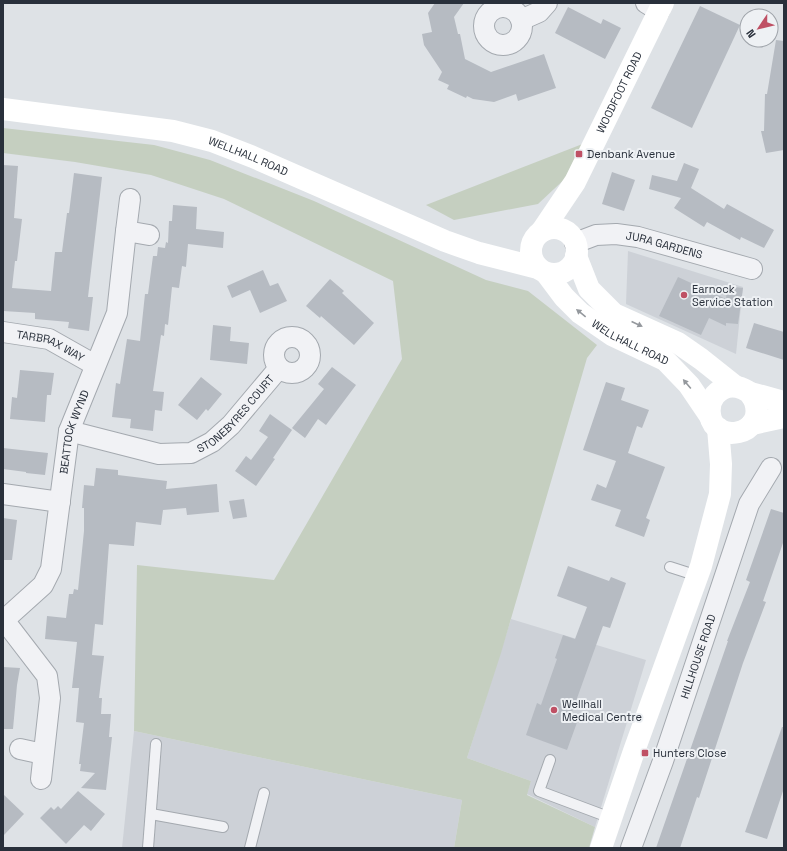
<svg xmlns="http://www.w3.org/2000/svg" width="787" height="851" font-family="'Space Grotesk',sans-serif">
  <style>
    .built { fill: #cdd1d7 }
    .green { fill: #c5cfc0 }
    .building { fill: #b6bbc2 }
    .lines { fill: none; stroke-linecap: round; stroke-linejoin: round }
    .lane-casing { stroke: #a4a9af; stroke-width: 12 }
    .street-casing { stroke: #a4a9af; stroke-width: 22 }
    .lane { stroke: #f1f2f5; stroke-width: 10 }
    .street { stroke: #f1f2f5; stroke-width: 20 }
    .secondary { stroke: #fff; stroke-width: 22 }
    .oneway { fill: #94989d }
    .poi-dot { fill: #bf5064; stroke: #eef1f4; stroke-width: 1.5 }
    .labels { text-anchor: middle; stroke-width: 4; stroke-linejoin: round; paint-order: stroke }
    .street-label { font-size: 11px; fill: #29303b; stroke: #eef1f4 }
    .poi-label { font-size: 11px; fill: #29303b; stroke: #eef1f4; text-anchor: start }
  </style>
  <rect width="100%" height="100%" fill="#dee2e6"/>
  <g class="built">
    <polygon points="628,251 743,287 736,354 626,304"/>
    <polygon points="511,619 646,660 595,827 527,794 531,781 467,758"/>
    <polygon points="134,731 462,800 454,848 122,848"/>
  </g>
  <g class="green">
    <polygon points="3,128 154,145 210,160 314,201 486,280 528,291 597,345 587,358 501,653 467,758 531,781 527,795 595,827 589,848 454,848 462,800 134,731 137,565 274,580 402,359 393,281 224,199 151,175 75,162 3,153"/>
    <polygon points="585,143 569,175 538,204 454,220 426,205"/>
  </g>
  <g class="building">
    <polygon points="435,3 464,3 454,17 458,34 460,34 465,59 491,72 544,54 556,88 518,101 516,94 494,102 473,99 467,96 466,98 447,89 449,85 438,80 442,72 424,45 422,34 432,32 428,13"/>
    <polygon points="700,6 740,25 692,128 651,108"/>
    <polygon points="568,7 601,24 603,19 621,28 605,59 555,33"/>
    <polygon points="776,40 784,41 784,150 766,153 761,131 764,131 765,94 767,94"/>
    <polygon points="684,163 699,169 691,188 724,209 727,204 774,230 764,248 741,237 740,240 707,222 704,227 674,208 681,198 649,189 652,175 677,181"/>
    <polygon points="3,165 18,166 14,218 22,219 17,261 15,261 12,288 51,291 55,252 62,252 67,213 69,213 74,173 102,177 88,297 93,297 89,331 68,328 69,322 35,319 35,313 3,311"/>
    <polygon points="612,172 635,180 624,211 602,204"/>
    <polygon points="173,205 197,207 196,229 224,232 223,248 188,244 186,267 182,266 179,288 172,287 168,325 165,324 164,336 161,335 153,391 164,392 162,411 155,410 153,431 130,428 131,419 112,417 116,383 120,384 127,339 140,341 145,294 148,294 153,256 157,256 158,247 165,248 166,242 168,243 169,221 172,221"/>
    <polygon points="263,270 270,286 278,283 287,301 260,313 250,290 232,298 227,286"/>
    <polygon points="678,277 726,299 727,286 743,288 738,324 726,323 726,326 709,318 701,335 659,316"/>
    <polygon points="330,279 344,291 342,293 374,323 354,345 321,316 320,318 306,306"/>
    <polygon points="754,323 784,332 784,360 746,348"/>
    <polygon points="213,325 231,327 230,341 249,343 247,364 210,360"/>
    <polygon points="332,367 356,385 326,425 318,419 305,438 292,428 324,389 318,384"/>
    <polygon points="20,370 54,373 51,395 47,395 45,422 10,419 12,397 17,398"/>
    <polygon points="201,377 222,394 208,411 206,409 197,420 178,405"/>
    <polygon points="606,382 625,388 621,400 649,410 642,428 637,426 628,453 665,467 646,518 650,520 644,537 615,526 621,510 591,500 597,484 606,488 616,461 583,450"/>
    <polygon points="270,414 292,430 273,458 275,459 256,486 235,471 246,456 251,460 268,437 259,431"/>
    <polygon points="3,448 48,453 45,475 26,473 26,472 3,469"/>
    <polygon points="96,468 118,470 118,475 167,481 166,489 217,484 219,512 187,515 186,508 163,510 161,525 136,522 134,546 109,544 103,625 95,624 92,655 104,656 99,698 102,698 101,714 111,714 109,737 112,737 106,790 81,788 95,773 80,771 81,764 79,764 84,723 76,722 79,688 72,688 77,642 45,639 47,616 66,618 69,594 73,594 74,589 78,590 84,531 84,508 82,508 84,485 94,486"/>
    <polygon points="244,499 247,517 233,519 229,501"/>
    <polygon points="771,509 784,513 784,540 763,601 766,602 743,663 699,798 697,797 680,848 656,848 728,641 727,641 750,582 746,580"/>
    <polygon points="3,518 17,520 12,560 3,560"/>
    <polygon points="568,566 609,581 611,577 626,583 610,628 603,626 571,715 579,717 567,750 526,735 537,703 541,705 557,659 555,658 563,635 575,639 587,607 557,596"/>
    <polygon points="3,667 20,668 17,685 13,729 3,729"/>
    <polygon points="782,727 784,727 784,788 767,839 745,832"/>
    <polygon points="78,791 105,814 91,831 84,825 66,844 40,818 51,807 54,810 58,806 61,809"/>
    <polygon points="3,794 24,814 3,836"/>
  </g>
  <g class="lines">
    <defs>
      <g id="lane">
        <polyline points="670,567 698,576"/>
        <polyline points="550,760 539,791 611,818"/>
        <polyline points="151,814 223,827"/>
        <polyline points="148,848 156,744"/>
        <polyline points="250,848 264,793"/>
      </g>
      <g id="street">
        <polyline points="646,3 659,11"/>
        <circle cx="503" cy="26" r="19"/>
        <polyline points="521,20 539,12 547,3"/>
        <polyline points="130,199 126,231 149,235"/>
        <path id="s1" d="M575,243L596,235L616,234L638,237L752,269"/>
        <path id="s2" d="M3,332L49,339L95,365"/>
        <circle cx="292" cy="355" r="18"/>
        <path id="s3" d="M69,431L159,454L191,453L212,442L231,425L279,368"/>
        <polyline points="3,494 60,502"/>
        <polyline points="4,620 47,676 50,698 41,779"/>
        <path id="s4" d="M3,621L43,585L51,569L69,431L117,313L126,231"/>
        <polyline points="20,749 43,754"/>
        <path id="s5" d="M631,848L663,761L749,504L771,468"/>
      </g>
    </defs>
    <use href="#lane" class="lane-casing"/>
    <use href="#street" class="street-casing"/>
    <use href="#lane" class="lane"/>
    <use href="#street" class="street"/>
    <g class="secondary">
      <path id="s6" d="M3,109L173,131L212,141L253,157L445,241L479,253L538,268"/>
      <circle cx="554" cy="251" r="23"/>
      <path id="s7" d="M542,231L575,182L663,3"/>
      <polyline points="576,256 589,289 614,314 678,343 701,359 735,386"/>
      <path id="s8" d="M546,273L564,297L580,313L612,335L665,360L689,385L710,416"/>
      <path d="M749,392C751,395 754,399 755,402C766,435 715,445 710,415C709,408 710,401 715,395C722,387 733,384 743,389C746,390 748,392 751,393C762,396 773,399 784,402"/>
      <polyline points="752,424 784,417"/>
      <polyline points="601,848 634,751 701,566 720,494 721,464 718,428"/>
    </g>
  </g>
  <defs><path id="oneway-solid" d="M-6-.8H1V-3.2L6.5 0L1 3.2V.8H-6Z"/></defs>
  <g class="oneway">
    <use href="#oneway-solid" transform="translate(581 313) rotate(-141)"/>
    <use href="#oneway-solid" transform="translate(637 324) rotate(25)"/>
    <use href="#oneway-solid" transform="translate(687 384) rotate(-130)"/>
  </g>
  <g class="poi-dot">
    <rect x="575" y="150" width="8" height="8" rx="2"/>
    <circle cx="684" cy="295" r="4"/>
    <circle cx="554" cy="710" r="4"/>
    <rect x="641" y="749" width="8" height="8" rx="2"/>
  </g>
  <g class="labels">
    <g class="street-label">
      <text dy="4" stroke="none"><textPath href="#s7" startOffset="159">WOODFOOT ROAD</textPath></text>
      <text dy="4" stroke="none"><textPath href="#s6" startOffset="251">WELLHALL ROAD</textPath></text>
      <text dy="4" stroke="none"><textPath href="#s1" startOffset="92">JURA GARDENS</textPath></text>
      <text dy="4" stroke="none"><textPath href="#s8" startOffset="111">WELLHALL ROAD</textPath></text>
      <text dy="4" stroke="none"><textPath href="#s2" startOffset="50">TARBRAX WAY</textPath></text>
      <text dy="4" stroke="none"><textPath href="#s3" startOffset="185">STONEBYRES COURT</textPath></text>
      <text dy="4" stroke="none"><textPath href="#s4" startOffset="211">BEATTOCK WYND</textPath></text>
      <text dy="4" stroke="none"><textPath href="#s5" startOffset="203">HILLHOUSE ROAD</textPath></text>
    </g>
    <g class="poi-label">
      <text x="587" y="158">Denbank Avenue</text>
      <text x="692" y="293">Earnock<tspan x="692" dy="13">Service Station</tspan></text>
      <text x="562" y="708">Wellhall<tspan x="562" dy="13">Medical Centre</tspan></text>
      <text x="653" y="757">Hunters Close</text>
    </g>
  </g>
  <rect width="787" height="851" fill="none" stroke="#29303b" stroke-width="8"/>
  <g transform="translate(759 28) rotate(235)"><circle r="19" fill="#eef1f4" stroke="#9fa4aa"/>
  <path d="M0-3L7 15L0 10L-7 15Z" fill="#bf5064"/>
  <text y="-6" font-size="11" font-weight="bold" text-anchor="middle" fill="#29303b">N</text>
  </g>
</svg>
